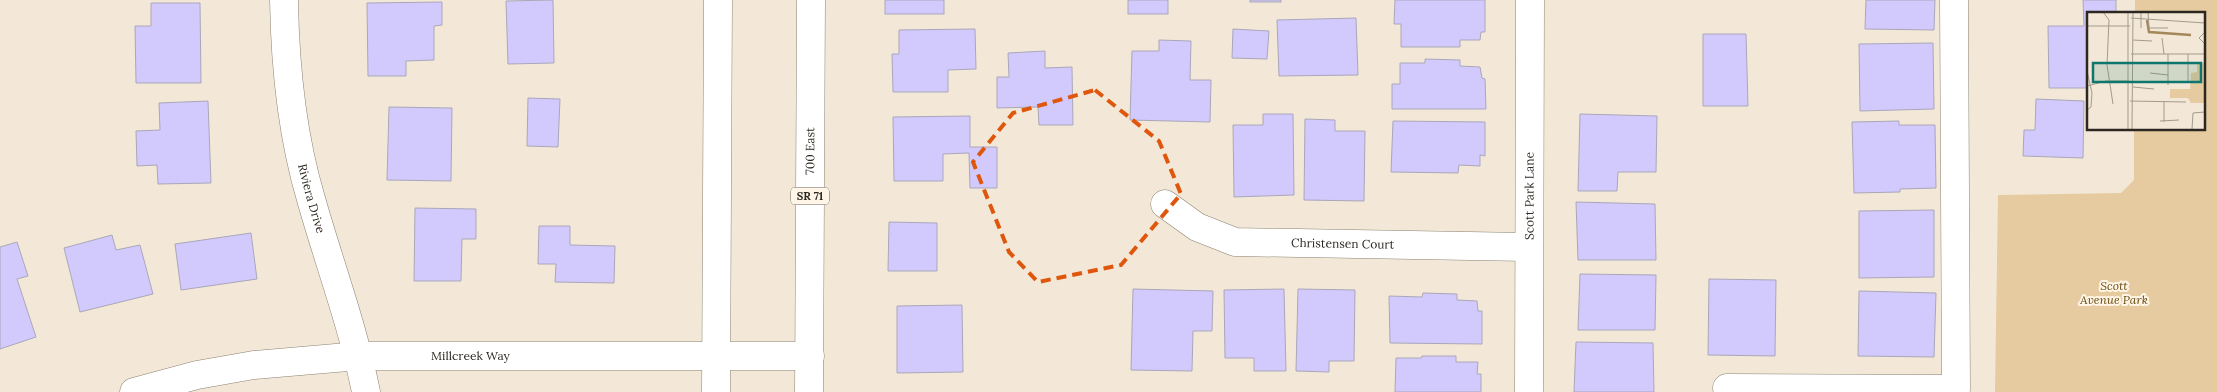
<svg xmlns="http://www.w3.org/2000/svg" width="2217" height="392" font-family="Lora,serif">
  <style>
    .green { fill: #e5cb9f }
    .building { fill: #d2c9fd; stroke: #aaa7b9 }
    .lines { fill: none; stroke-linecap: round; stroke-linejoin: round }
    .minor-casing { stroke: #8b8272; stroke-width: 29 }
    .major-casing { stroke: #8b8272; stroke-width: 29 }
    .minor { stroke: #fff; stroke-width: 28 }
    .major { stroke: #fff; stroke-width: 28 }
    .marked { fill: none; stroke: #df570d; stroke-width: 4; stroke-dasharray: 10 6; stroke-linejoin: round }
    .labels { text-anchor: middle; stroke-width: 4; stroke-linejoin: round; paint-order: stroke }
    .shield { fill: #fff6e8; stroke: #6b665d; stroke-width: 1 }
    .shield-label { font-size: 11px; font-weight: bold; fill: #2c2821 }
    .street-label { font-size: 12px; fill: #2c2821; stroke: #fff6e8 }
    .park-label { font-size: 12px; font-style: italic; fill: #6a4d13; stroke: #fff6e8 }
    .inset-river { fill: none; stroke: #a4885a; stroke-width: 2.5 }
    .inset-road { fill: none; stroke: #a39b8e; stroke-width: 1 }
    .view { fill: #0f766e; fill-opacity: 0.15; stroke: #0f766e; stroke-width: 2.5 }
    .inset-edge { fill: none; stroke: #2c2821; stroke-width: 2.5 }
  </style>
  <rect width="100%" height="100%" fill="#f3e8d7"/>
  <polygon class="green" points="2135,0 2217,0 2217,392 1995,392 1998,195 2121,193 2134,180 2134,129 2203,129 2203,14 2135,14"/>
  <g class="building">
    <polygon points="553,0 554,63 508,64 506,1"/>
    <rect x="885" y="0" width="59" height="14"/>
    <rect x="1128" y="0" width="40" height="14"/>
    <rect x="1250" y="0" width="31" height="2"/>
    <polygon points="1395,0 1485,0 1485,32 1481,32 1480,40 1460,40 1460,47 1401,47 1401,24 1394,24"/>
    <polygon points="1866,0 1935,0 1934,30 1865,29"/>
    <polygon points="2083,0 2116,0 2116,14 2088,14 2088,88 2049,88 2048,26 2084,26"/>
    <polygon points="442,2 442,25 434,26 434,60 406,61 406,76 368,76 367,3"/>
    <polygon points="151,3 200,3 201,83 136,83 135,26 151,26"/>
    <polygon points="1356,18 1358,75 1279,76 1277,20"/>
    <polygon points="975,29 976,69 948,70 948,92 893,92 892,54 899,54 899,30"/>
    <polygon points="1233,29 1269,31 1267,59 1232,58"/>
    <polygon points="1703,34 1746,34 1748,106 1703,106"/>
    <polygon points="1159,40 1191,41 1190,80 1211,80 1210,122 1130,120 1132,51 1159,51"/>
    <polygon points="1933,43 1934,109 1860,111 1859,44"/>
    <polygon points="1045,51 1045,68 1072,67 1073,125 1039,125 1038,107 997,108 997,77 1009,77 1008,53"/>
    <polygon points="1425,59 1460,60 1460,66 1480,67 1482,78 1485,79 1486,109 1392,109 1392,84 1400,84 1400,63 1425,63"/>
    <polygon points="528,98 560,99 558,147 527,146"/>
    <polygon points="2036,99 2084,101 2083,158 2023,156 2024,130 2035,130"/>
    <polygon points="208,101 211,183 158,184 157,165 137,166 136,131 160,130 159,103"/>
    <polygon points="389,107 452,108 451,181 387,180"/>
    <polygon points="1263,114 1293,114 1294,195 1234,197 1233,125 1263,125"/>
    <polygon points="1580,114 1657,116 1656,172 1618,172 1617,191 1578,191"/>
    <polygon points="970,116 970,147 997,147 997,188 970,188 969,153 943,154 943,181 894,181 893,117"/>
    <polygon points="1305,119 1335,120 1335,131 1365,131 1364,201 1304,200"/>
    <polygon points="1393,121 1485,122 1485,156 1480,155 1480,166 1459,165 1458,173 1391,172"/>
    <polygon points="1899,121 1899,125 1935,125 1936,188 1900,189 1900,192 1854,193 1852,122"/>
    <polygon points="1576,202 1655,204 1656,260 1578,260"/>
    <polygon points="415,208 476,209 476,239 462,239 461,281 414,281"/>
    <polygon points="1934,210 1934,277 1859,278 1859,211"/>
    <polygon points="889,222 937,223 937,271 888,271"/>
    <polygon points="539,226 570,226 570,245 615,246 614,283 555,282 556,264 538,264"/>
    <polygon points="251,233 257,279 181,290 175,244"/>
    <polygon points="112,235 116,250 140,245 153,294 80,312 64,248"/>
    <polygon points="17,242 28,276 17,279 36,337 0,349 0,247"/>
    <polygon points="1580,274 1656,275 1655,330 1578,330"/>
    <polygon points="1709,279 1776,280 1775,356 1708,355"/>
    <polygon points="1133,289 1213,291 1212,331 1193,331 1192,371 1131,370"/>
    <polygon points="1284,289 1286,371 1254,371 1254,358 1225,358 1224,290"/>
    <polygon points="1298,289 1355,290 1354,361 1329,361 1329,372 1296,371"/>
    <polygon points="1859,291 1936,293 1934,357 1858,356"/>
    <polygon points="1423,293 1457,294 1457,300 1477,301 1478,311 1482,311 1482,344 1390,343 1389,296 1422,297"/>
    <polygon points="962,305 963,372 897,373 897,306"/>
    <polygon points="1576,342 1653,343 1654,392 1574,392"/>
    <polygon points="1422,356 1456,356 1456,362 1478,362 1477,374 1481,374 1481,392 1395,392 1396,358 1421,358"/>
  </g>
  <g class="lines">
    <defs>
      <g id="minor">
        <path id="s1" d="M284,0C285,66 292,135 311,199C329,263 353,326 366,392"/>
        <path id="s2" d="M1165,204L1197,227L1235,242L1529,247"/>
        <polyline points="1727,388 1956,389 1954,0"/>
        <path id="s3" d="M134,392L197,375L254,365L359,356H810"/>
        <path id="s4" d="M1529,392L1530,0"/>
      </g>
      <g id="major">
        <polyline points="716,392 718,0"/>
        <path id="s5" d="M809,392L811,0"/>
      </g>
    </defs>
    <use href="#minor" class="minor-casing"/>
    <use href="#major" class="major-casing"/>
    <use href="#minor" class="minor"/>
    <use href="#major" class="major"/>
  </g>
  <path class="marked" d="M1095,90L1159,141L1181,194L1121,265L1038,282L1009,252L973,162L1013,113Z"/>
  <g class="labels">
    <rect class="shield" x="791" y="187.5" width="38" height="17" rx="4"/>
    <g class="shield-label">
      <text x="810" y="200">SR 71</text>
    </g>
    <g class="street-label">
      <text dy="4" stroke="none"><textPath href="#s5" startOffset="241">700 East</textPath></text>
      <text dy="4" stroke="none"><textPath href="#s4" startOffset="196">Scott Park Lane</textPath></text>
      <text dy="4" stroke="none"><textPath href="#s1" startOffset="201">Riviera Drive</textPath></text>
      <text dy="4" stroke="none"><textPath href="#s2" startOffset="188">Christensen Court</textPath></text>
      <text dy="4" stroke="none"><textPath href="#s3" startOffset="340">Millcreek Way</textPath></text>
    </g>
    <g class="park-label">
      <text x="2114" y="290">Scott<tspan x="2114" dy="14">Avenue Park</tspan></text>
    </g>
  </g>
  <g transform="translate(2087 12)">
    <rect width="118" height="118" fill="#f3e8d7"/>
    <path d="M117,44V91H104L101,86H83V77H103L104,61L110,60V51H117Z" fill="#e5cb9f"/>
    <path class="inset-river" d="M60,8L62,20L104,23"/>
    <path class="inset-road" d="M16,0L22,8L20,53L26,92M61,0L62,16H81M44,6L118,11M0,14H43M54,16V0M118,20L112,26L118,32M75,26L77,42M46,28L65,29M44,42H118M0,59L5,81L4,95L0,98M63,61L81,63M90,70H101V42M81,73V42M0,74L19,69H42M46,75L67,77M43,89L99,90M73,109L92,108M77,110V89M41,117V0M45,117L46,0M105,117L106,101L118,100"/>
    <path class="view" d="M6,51H114V70H6Z"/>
    <rect width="118" height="118" class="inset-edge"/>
  </g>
</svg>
